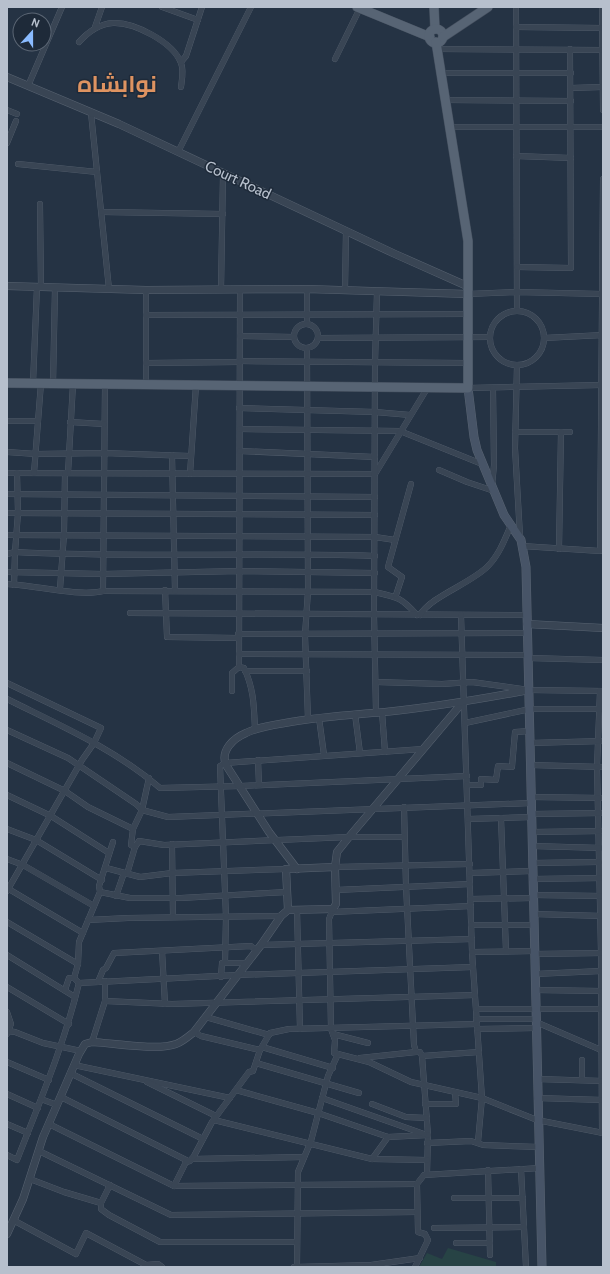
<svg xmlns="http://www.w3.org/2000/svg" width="610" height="1274" font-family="Cabin,Cairo,sans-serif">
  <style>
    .green { fill: #274345 }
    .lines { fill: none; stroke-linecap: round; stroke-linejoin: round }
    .minor-casing { stroke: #586371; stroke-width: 6 }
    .tertiary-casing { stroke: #586371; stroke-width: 8 }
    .secondary-casing { stroke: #586371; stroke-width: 9 }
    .primary-casing { stroke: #434e5d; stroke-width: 10 }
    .minor { stroke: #394554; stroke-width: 5.5 }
    .tertiary { stroke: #394554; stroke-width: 7 }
    .secondary { stroke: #475467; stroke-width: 8 }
    .primary { stroke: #576474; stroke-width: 9 }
    .labels { text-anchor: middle; stroke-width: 3; stroke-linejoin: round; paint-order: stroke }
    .street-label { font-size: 15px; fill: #b7c0cd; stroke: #1e2a39 }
    .town-label { font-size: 23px; font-weight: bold; fill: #de9361; stroke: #1e2a39 }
  </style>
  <rect width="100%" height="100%" fill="#253344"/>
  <polygon class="green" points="448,1248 496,1262 496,1267 419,1267 427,1253 442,1259"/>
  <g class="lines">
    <defs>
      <g id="minor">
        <polyline points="162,7 198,20"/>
        <polyline points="516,7 517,311"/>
        <polyline points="602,7 603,110"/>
        <polyline points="95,27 102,7"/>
        <polyline points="516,27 602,28"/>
        <path d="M79,42C88,32 98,24 113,23C134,22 173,42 181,63C184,70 182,79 181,87"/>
        <polyline points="437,49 602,50"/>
        <polyline points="335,59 360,8"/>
        <polyline points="181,62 186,56 202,7"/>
        <polyline points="441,73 571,73"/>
        <polyline points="28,86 62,7"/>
        <polyline points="571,88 602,87"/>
        <polyline points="445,100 571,101"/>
        <polyline points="7,110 17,114"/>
        <polyline points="91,113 109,289"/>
        <polyline points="451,127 603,127"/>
        <polyline points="7,143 16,121"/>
        <polyline points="178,152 251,7"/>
        <polyline points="516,156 571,158"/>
        <polyline points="18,164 97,172"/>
        <polyline points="40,204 41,287"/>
        <polyline points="102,212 223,214"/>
        <polyline points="517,267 571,268 570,49"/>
        <polyline points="307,289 307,324"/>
        <polyline points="146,290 146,385"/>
        <polyline points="221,290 223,174"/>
        <path d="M240,290L239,667L244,668C254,689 254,707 255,730"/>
        <polyline points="345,290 346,231"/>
        <polyline points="468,294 516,292 602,294"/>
        <circle cx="517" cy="338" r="27"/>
        <polyline points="146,315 468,314"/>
        <circle cx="306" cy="336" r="12"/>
        <polyline points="240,336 294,337"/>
        <polyline points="318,338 490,337"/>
        <polyline points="544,338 603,335"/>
        <polyline points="307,348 308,591 305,635 308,719"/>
        <polyline points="239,361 467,363"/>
        <polyline points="146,363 239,362"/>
        <polyline points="517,365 515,448 520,536"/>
        <polyline points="33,383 37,287"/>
        <polyline points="53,384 55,288"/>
        <path d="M105,385L103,591L374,592C397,597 401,597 417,615"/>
        <polyline points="468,388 601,385"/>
        <polyline points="239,408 375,412 410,415"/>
        <polyline points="7,421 38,421"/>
        <polyline points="70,422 104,424"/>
        <polyline points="240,429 400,431 482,464"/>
        <polyline points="515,432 570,432"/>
        <polyline points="240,451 375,457"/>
        <polyline points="7,452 36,454 104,453 190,456"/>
        <polyline points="172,455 175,591"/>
        <polyline points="439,470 467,482 494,491"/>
        <polyline points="7,473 375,474 428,387"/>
        <path d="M17,473L18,513L15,552C135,558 255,552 375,556"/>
        <polyline points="34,473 41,383"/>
        <polyline points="68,473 73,384"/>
        <polyline points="190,474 196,385"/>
        <polyline points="492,486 494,465 493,388"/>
        <polyline points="7,494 375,497"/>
        <polyline points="7,513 375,515"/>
        <polyline points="7,535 375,537 395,540"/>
        <polyline points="522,546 600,551 603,179"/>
        <polyline points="559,549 561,432"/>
        <polyline points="7,554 15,552 14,585"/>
        <polyline points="7,572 103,574 240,571 375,573"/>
        <path d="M7,584C35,585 78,597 103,591"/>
        <polyline points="60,589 64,534 65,473"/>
        <polyline points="165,590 167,637 238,638"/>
        <polyline points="396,595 402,577 388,567 411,484"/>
        <polyline points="130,613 527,615"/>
        <path d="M420,615C431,596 472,583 488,566C499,555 505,539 511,525"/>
        <polyline points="461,615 472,952 482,1098 478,1142"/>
        <polyline points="238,634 527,633"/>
        <polyline points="239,654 528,655"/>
        <polyline points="528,658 603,660"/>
        <polyline points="245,671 307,671"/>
        <polyline points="376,682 442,684 472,682 529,690 603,691"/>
        <polyline points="7,683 101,728 94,743 82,760 7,891"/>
        <polyline points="232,691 232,673 239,667"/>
        <polyline points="600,691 597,767 601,953 602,1133"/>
        <path d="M7,699C59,725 115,749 160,788L241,786L467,776"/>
        <polyline points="376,712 374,614 375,363 377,292"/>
        <polyline points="382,712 385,752"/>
        <polyline points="355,714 360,753"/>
        <polyline points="319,718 324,755"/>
        <polyline points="465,723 530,709 603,709"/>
        <polyline points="7,730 68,758 136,804 142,810 168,817 531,803"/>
        <polyline points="530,743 603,741"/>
        <polyline points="258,760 259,785"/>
        <polyline points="7,763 65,791 88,807 133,829"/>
        <polyline points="531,765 603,767"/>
        <polyline points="467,785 481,785 481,779 496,780 498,766 512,767 515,732 530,731"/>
        <polyline points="7,795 51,816 109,853"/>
        <polyline points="531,797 603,798"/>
        <polyline points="404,807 406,886 414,1045 416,1052 420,1052 422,1056 428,1135 427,1174"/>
        <polyline points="532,814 603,813"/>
        <polyline points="501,818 506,951"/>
        <polyline points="468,819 532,817"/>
        <polyline points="7,829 36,840 102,880"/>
        <polyline points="532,832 603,831"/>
        <polyline points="172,844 173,917"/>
        <polyline points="532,846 603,848"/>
        <polyline points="135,847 139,841 164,845 349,837 404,837"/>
        <polyline points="7,859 23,865 94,906"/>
        <polyline points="532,863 599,862"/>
        <polyline points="335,867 470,864"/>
        <polyline points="106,868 140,877 172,873 286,869"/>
        <polyline points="470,873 532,871"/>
        <polyline points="127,874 135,847 131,845 133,829 142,810 149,778"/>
        <polyline points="532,879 603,878"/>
        <polyline points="7,888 83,933"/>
        <polyline points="336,890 470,884"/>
        <polyline points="100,892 130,898 181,898 287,892"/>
        <polyline points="533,895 603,896"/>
        <polyline points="116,896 124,873"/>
        <polyline points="470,899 533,898"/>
        <polyline points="333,909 329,919 331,1029 335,1040 334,1053 369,1062 411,1082 482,1098 537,1120 603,1133"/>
        <polyline points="297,910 300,1029"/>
        <polyline points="331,912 471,906"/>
        <polyline points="533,914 603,916"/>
        <polyline points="88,920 128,918 281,916"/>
        <polyline points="7,922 78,964"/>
        <polyline points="471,925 534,925"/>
        <polyline points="261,945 472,939"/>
        <polyline points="162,951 165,1004"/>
        <polyline points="472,952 534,951"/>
        <polyline points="534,954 603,953"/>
        <polyline points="7,955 75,997"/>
        <polyline points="225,962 226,917 220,766 225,763 423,749"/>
        <polyline points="535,974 601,971"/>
        <polyline points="221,977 222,963 246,963"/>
        <polyline points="74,978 79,983 237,975 473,967"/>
        <polyline points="98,982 103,970 106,968 114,953 251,946 256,950"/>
        <polyline points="7,987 69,1024"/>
        <polyline points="65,990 69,978 74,978 78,964 79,942 100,892 99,886 113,842"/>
        <polyline points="535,990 601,991"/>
        <polyline points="105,1001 172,1004 475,995"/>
        <polyline points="476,1009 601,1009"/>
        <polyline points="7,1012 11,1024 7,1034"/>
        <polyline points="206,1017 269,1035"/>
        <polyline points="476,1019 536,1019"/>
        <polyline points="536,1022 601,1050"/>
        <polyline points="477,1029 536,1028"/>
        <polyline points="7,1031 15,1032 43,1043 81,1051"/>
        <polyline points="194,1032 201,1036 260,1050"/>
        <polyline points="333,1034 368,1043"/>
        <polyline points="92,1042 105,1001 105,981"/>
        <polyline points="262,1047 333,1068"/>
        <polyline points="422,1056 479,1052"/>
        <polyline points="360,1058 416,1052"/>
        <polyline points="582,1060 582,1080"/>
        <polyline points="7,1062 49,1080"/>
        <polyline points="256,1063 359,1093"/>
        <polyline points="74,1065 230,1098"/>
        <polyline points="70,1073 203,1139"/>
        <polyline points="537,1079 603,1081"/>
        <polyline points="147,1082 216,1116"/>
        <polyline points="236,1090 318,1113 388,1137 428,1135"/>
        <polyline points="7,1094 38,1108"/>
        <polyline points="61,1097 188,1161"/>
        <polyline points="322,1098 424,1134"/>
        <polyline points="537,1098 603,1100"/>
        <polyline points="41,1099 57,1105"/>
        <polyline points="372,1104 406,1117 427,1118"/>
        <polyline points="425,1104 456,1104 455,1092"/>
        <polyline points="214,1120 372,1159 427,1160"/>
        <polyline points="7,1124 28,1133"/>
        <polyline points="49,1124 174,1186 417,1184"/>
        <polyline points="427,1143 471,1141 483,1145 539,1147"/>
        <polyline points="39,1151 171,1215 417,1212"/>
        <path d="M7,1155L17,1160C40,1101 64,1045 79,983"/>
        <polyline points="192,1159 304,1157"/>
        <polyline points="372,1159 388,1137"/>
        <polyline points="521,1169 526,1267"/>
        <polyline points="488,1170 490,1255"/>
        <polyline points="30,1179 64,1192 101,1203"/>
        <polyline points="110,1185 101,1203 101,1209 109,1215 160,1242 297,1242"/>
        <polyline points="174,1186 186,1162 190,1161 194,1156 212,1122 249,1072 253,1071 260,1050 270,1033 289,1029 477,1024"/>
        <polyline points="454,1198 523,1198"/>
        <polyline points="13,1220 76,1254 86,1233 146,1265 158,1264 162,1267"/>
        <polyline points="434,1228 524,1227"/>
        <polyline points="456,1243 490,1243"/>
        <polyline points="294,1267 371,1265 420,1258"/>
        <polyline points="297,1267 298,1172 311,1141 328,1076 338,1054"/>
        <polyline points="415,1267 428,1240 425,1234 418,1232 417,1184 424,1175 540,1168"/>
      </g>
      <g id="tertiary">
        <polyline points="7,77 119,124 395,254 467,286"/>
        <polyline points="7,286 146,290 307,289 468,294"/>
        <polyline points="527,624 603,628"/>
        <polyline points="335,867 337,852 349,837 463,702"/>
        <path d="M297,869L269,832L226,765C220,750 234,738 246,733C258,727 272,725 285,723C318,717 351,715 385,712C433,707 481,699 529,690"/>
        <path d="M7,1234L23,1199L43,1137L79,1054L85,1044L92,1042C112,1043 158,1051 176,1044C182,1042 189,1036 194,1032L261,945L281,916L288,910L333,909L336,904L335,867L286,869L288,910"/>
      </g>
      <polyline id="secondary" points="468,388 474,437 477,450 504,515 521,540 526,567 542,1267"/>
      <g id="primary">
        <polyline points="357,7 430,37"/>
        <polyline points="434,7 435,29"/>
        <circle cx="436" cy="36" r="7"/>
        <polyline points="443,37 488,7"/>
        <polyline points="7,383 468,388 468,241 436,42"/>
      </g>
    </defs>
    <use href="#minor" class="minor-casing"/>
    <use href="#tertiary" class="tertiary-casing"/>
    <use href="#secondary" class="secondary-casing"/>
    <use href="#primary" class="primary-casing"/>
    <use href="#minor" class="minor"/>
    <use href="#tertiary" class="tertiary"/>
    <use href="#secondary" class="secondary"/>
    <use href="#primary" class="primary"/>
  </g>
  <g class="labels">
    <g class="street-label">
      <text transform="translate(238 180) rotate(25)" y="5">Court Road</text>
    </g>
    <g class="town-label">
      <text x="117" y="92">نوابشاہ</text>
    </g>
  </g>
  <rect width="610" height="1274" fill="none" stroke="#b7c0cd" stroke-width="16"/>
  <g transform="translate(32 32) rotate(21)"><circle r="19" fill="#1e2a39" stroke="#5b6674"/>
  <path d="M0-3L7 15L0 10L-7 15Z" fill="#8abbff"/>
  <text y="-6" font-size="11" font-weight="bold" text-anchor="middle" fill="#b7c0cd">N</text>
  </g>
</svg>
